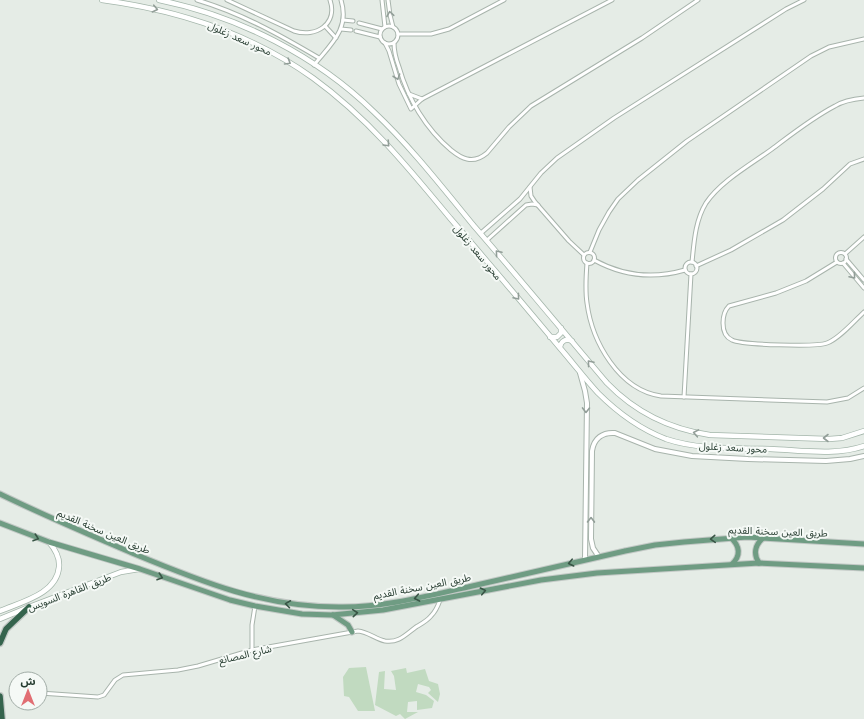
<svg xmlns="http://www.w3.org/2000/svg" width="864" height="719" font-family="'Work Sans','Noto Sans Arabic',sans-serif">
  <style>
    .green { fill: #c1dac0 }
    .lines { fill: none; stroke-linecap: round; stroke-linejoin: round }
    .minor-casing { stroke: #a8b4ac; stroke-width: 5 }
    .tertiary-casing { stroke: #a8b4ac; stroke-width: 6 }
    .secondary-casing { stroke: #a4b6ab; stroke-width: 6 }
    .primary-casing { stroke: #c2c8c5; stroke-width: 7 }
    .motorway-casing { stroke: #c2c8c5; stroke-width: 8 }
    .minor { stroke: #fff; stroke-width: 3 }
    .tertiary { stroke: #fff; stroke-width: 4 }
    .secondary { stroke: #fff; stroke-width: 4.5 }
    .primary { stroke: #6f9c83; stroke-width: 5 }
    .motorway { stroke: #35644d; stroke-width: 5.5 }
    .oneway { stroke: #929e98 }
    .oneway2 { stroke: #385445 }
    .labels { text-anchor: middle; stroke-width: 4; stroke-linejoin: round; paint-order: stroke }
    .street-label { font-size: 10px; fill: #263c30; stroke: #f5f9f6 }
  </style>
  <rect width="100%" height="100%" fill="#e5ece6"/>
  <g class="green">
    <polygon points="366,667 375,711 358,711 349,697 344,696 343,677 349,668"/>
    <polygon points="406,668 407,673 425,669 429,681 438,684 440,694 438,702 428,693 431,690 429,687 418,684 416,692 426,695 434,701 432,708 417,710 417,701 408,702 407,712 418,712 405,719 400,714 396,716 375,705 379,672 385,671 384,689 396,690 394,676 391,671"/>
  </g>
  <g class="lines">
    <defs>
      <g id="minor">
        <path d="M197,0C241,13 280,35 319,58"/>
        <path d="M227,0L294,31C316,38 338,24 330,0"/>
        <polyline points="382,0 385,27"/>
        <polyline points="388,0 390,15 393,27"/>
        <polyline points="343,20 353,21"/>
        <polyline points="359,23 382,29"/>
        <circle cx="389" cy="35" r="9"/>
        <polyline points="325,26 336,38"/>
        <polyline points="341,29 351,30"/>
        <polyline points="356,31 380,37"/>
        <polyline points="398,34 431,34 449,29 504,0"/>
        <polyline points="385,43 389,51 399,84 411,109 422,99 612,0"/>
        <path d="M394,43C394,51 396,59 399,67C408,99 426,129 451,150C456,154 461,158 467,159C475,161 481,158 487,153L509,127L531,106L642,38L698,0"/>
        <path d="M314,65C331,44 350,29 341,0"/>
        <polyline points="409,94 422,99"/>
        <polyline points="530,187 531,196 535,202 569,241 584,255"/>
        <polyline points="481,233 520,199 541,173 557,158 614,118 786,9 804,0"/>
        <polyline points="487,240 526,205 532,204 538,205"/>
        <polyline points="590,252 599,230 609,212 618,199 638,180 687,141 811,56 829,47 864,39"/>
        <circle cx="589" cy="258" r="5.5"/>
        <circle cx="841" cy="258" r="5.5"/>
        <polyline points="845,254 864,237"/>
        <polyline points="846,259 864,280"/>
        <path d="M594,260C623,276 654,279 685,270"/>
        <path d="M692,262C694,243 695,221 706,203C721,181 750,165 772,149C792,134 812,118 835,106C843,101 854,99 864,98"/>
        <path d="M837,262L806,281L776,293L729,306C724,311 723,316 723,323C723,330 725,337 732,340C742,345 817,347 827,343C839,339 854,321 864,312"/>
        <circle cx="691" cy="268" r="6"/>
        <path d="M587,263C586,276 585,290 587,303C592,342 619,390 661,396L827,402L848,398L864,388"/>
        <polyline points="843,263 864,288"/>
        <polyline points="696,266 731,250 783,220 823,189 850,164 864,159"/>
        <polyline points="684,397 691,274"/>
        <polyline points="252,650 252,625 255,606"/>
        <path d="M40,693L98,697L104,695L115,680L123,675L178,670L198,666L252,650L358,631C368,632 376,639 385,641C399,643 405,635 416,627C421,624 427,621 431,616C435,612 438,606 440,600"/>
      </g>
      <g id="tertiary">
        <polyline points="580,373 585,391 587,403 585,560"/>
        <path d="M599,557L593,548L591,539L592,451C594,438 603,432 615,433L655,449L692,456L748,459L826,461L850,459L864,456"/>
      </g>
      <g id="secondary">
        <path d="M102,0C178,10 250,33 313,78C367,117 408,167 450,218C487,261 524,305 560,348C573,363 585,379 598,393C618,413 640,429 666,439C699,450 736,448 770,449C800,450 835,456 864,446"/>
        <path d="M159,0C238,16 317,56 374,112C411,147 442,187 474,226C519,278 563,331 607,383C636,413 669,429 710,435L829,439L842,438L864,431"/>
        <polyline points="550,337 557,337 561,333 561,328"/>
        <path d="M560,347C561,341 566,338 572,341"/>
        <path d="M0,611C21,602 57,594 59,567C60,557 55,549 49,542"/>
        <polyline points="0,619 29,607 121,572 139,569"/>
      </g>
      <g id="primary">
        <path d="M0,494C43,515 88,534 132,553C202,582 265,608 343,607C385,607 427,596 468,587C521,575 573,563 625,551L655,545L684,542L747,537L864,544"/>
        <polyline points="0,523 49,542 140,569 230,600 255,606 302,614 332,615 383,610 541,580 597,573 759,563 864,568"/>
        <path d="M731,538C740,546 741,556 732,564"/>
        <path d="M759,563C753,554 755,545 763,538"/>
        <polyline points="333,615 348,625 352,632"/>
      </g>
      <g id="motorway">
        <polyline points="0,643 6,629 29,607"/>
        <polyline points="0,696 2,719"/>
      </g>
    </defs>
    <use href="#minor" class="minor-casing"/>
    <use href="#tertiary" class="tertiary-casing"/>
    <use href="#secondary" class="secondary-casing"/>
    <use href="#primary" class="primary-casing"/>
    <use href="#motorway" class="motorway-casing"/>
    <use href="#minor" class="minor"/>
    <use href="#tertiary" class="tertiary"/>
    <use href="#secondary" class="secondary"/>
    <use href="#primary" class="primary"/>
    <use href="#motorway" class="motorway"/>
  </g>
  <defs><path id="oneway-chevron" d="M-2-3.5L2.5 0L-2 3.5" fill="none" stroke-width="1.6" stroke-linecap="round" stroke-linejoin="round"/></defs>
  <g class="oneway">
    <use href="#oneway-chevron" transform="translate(155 9) rotate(12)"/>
    <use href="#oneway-chevron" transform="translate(390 14) rotate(-99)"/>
    <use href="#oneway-chevron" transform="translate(288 62) rotate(31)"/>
    <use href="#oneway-chevron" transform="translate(397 77) rotate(71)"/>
    <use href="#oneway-chevron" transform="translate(387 144) rotate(47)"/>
    <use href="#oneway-chevron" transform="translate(498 253) rotate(-130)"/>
    <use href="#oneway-chevron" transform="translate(853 276) rotate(50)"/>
    <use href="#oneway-chevron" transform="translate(517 297) rotate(50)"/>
    <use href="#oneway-chevron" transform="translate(590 363) rotate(-130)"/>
    <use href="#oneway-chevron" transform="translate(586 410) rotate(91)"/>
    <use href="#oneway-chevron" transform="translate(696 433) rotate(-170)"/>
    <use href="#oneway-chevron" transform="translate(826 438) rotate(-180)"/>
    <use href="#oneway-chevron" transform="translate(591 520) rotate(-89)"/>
  </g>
  <g class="oneway2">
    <use href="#oneway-chevron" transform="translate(36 538) rotate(19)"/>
    <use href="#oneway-chevron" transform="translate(713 539) rotate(176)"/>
    <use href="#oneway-chevron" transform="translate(571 563) rotate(167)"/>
    <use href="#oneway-chevron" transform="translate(160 577) rotate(19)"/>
    <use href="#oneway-chevron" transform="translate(483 591) rotate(-12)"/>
    <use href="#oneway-chevron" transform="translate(417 598) rotate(169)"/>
    <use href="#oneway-chevron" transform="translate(288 604) rotate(-172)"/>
    <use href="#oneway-chevron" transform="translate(355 613) rotate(-5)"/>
  </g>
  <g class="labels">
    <g class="street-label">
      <text transform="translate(240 38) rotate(24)" y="4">محور سعد زغلول</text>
      <text transform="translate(478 252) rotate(50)" y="4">محور سعد زغلول</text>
      <text transform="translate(733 447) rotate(3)" y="4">محور سعد زغلول</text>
      <text transform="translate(104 531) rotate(23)" y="4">طريق العين سخنة القديم</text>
      <text transform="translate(778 531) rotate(2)" y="4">طريق العين سخنة القديم</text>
      <text transform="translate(422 586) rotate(-11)" y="4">طريق العين سخنة القديم</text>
      <text transform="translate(69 592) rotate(-21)" y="4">طريق القاهرة السويس</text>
      <text transform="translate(245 654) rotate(-13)" y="4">شارع المصانع</text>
    </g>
  </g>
  <g transform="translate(28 691)"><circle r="19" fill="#f5f9f6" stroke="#a2ada7"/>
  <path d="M0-3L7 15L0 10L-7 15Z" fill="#e16e73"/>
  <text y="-6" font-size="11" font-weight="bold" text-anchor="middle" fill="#263c30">ش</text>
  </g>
</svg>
